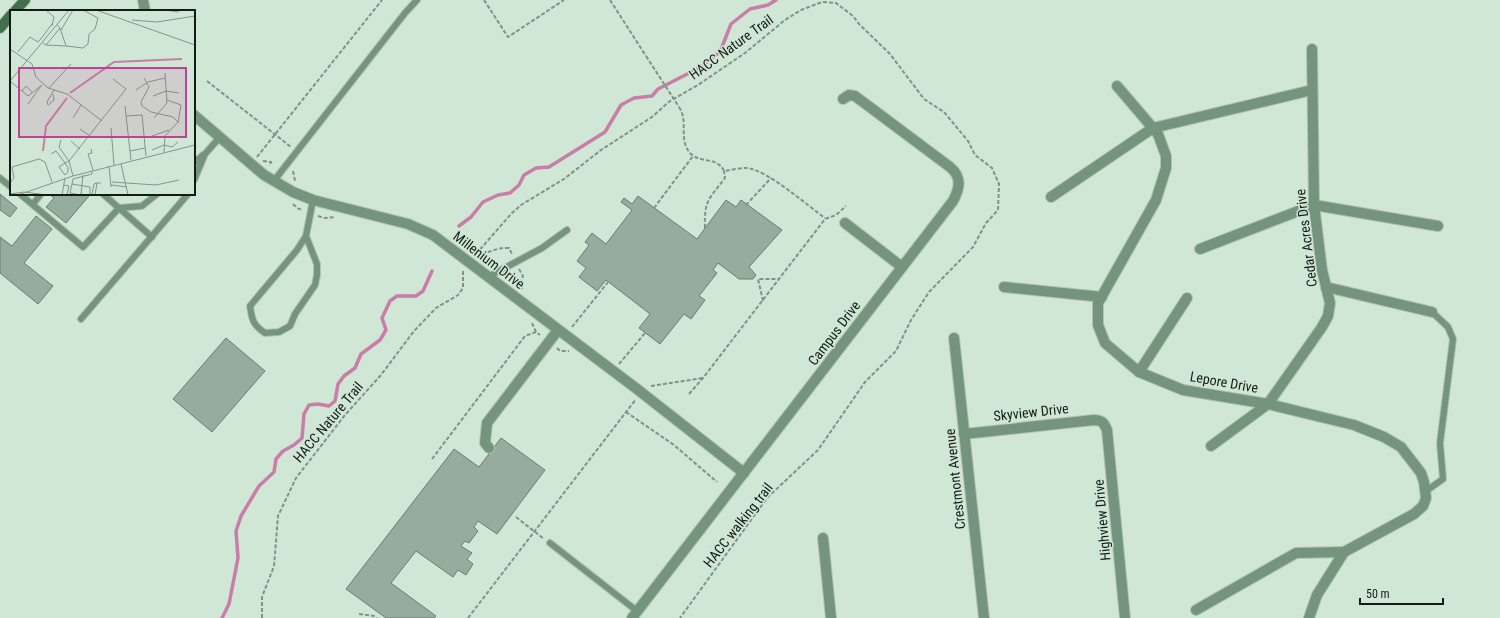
<svg xmlns="http://www.w3.org/2000/svg" width="1500" height="618" font-family="'Roboto Condensed',sans-serif">
  <style>
    .lines { fill: none; stroke-linecap: round; stroke-linejoin: round }
    .stream { stroke: #c87ea8; stroke-width: 3.5 }
    .building { fill: #96ac9c; stroke: #6a7e6f }
    .lane-casing { stroke: #afc2b3; stroke-width: 8 }
    .street-casing { stroke: #afc2b3; stroke-width: 12 }
    .secondary-casing { stroke: #afc2b3; stroke-width: 12 }
    .path { stroke: #829386; stroke-width: 2; stroke-dasharray: 4 2; stroke-linecap: butt }
    .lane { stroke: #75947d; stroke-width: 6 }
    .street { stroke: #75947d; stroke-width: 10 }
    .secondary { stroke: #406e4e; stroke-width: 10 }
    .path-bridge { stroke: #829386; stroke-width: 2; stroke-dasharray: 4 2; stroke-linecap: butt }
    .labels { text-anchor: middle; stroke-width: 3; stroke-linejoin: round; paint-order: stroke }
    .street-label { font-size: 14px; fill: #131b15; stroke: #d1e7d6 }
    .inset-river { fill: none; stroke: #c87ea8; stroke-width: 2 }
    .inset-road { fill: none; stroke: #859589; stroke-width: 1 }
    .view { fill: #c04393; fill-opacity: 0.15; stroke: #c04393; stroke-width: 2 }
    .inset-edge { fill: none; stroke: #131b15; stroke-width: 2 }
  </style>
  <rect width="100%" height="100%" fill="#d1e7d6"/>
  <g class="lines">
    <g class="stream">
      <polyline points="459,226 471,217 483,202 498,195 510,193 519,185 524,175 536,168 549,167 605,132 621,105 634,98 652,96 658,89 701,67 720,52 731,24 750,9 768,5 776,0"/>
      <polyline points="222,618 229,604 238,558 236,531 241,516 259,486 274,472 276,459 283,451 294,445 302,438 304,414 309,405 318,404 329,406 335,401 338,384 344,376 355,368 361,354 380,340 386,330 382,318 390,301 397,296 416,296 423,291 432,271"/>
    </g>
  </g>
  <g class="building">
    <polygon points="0,194 17,208 10,217 0,210"/>
    <polygon points="49,194 87,194 89,196 66,223 46,207 54,198"/>
    <polygon points="638,196 697,239 726,200 736,207 741,200 782,230 749,267 756,275 753,279 739,279 718,263 713,270 717,273 699,296 705,300 691,319 684,314 660,344 639,328 650,314 606,280 597,291 579,277 586,268 577,261 589,245 585,242 592,233 606,244 632,210 621,202 624,198 632,204"/>
    <polygon points="36,216 52,229 24,263 53,286 38,304 0,273 0,237 12,246"/>
    <polygon points="226,338 265,371 212,432 173,399"/>
    <polygon points="501,438 545,470 497,534 478,521 474,527 478,531 469,543 465,541 461,546 472,553 467,559 473,564 466,575 458,570 453,577 416,551 391,583 436,616 434,618 386,618 346,589 454,449 479,467"/>
  </g>
  <g class="lines">
    <defs>
      <g id="lane">
        <polyline points="194,163 203,155"/>
        <polyline points="0,178 11,187"/>
        <polyline points="194,180 205,154 220,137"/>
        <polyline points="273,182 405,13 417,0"/>
        <polyline points="20,194 83,247 119,208 142,206 157,194"/>
        <polyline points="103,194 152,237"/>
        <polyline points="33,204 41,194"/>
        <path d="M306,236L317,264V275L315,285L295,314L290,326L279,332L265,333C253,325 252,320 250,306L297,250L306,236L313,200"/>
        <polyline points="488,277 542,248 567,230"/>
        <polyline points="81,319 188,194"/>
        <polyline points="1426,491 1443,479 1440,443 1453,339 1448,327 1432,312"/>
        <polyline points="550,543 637,611"/>
      </g>
      <g id="street">
        <polyline points="143,0 145,11"/>
        <polyline points="1117,86 1158,134 1166,156 1166,168 1156,200 1098,303 1098,325 1105,343 1139,372 1183,390 1268,404 1354,425 1384,437 1401,447 1421,473 1424,482 1426,498 1423,506 1414,514 1344,552 1317,595 1309,618"/>
        <polyline points="194,115 264,175 293,192 313,200 408,224 433,235 637,389 744,473"/>
        <polyline points="1051,197 1153,128 1312,90"/>
        <polyline points="845,223 902,267"/>
        <polyline points="1200,249 1314,205 1438,226"/>
        <polyline points="1004,287 1102,297"/>
        <polyline points="1326,287 1432,312"/>
        <polyline points="954,338 984,618"/>
        <polyline points="1139,372 1187,298"/>
        <path d="M964,434L1094,420C1102,420 1104,423 1107,430L1125,618"/>
        <polyline points="1211,446 1268,404 1322,327 1328,316 1330,303 1322,270 1314,205 1312,49"/>
        <polyline points="489,448 485,443 487,423 558,330"/>
        <polyline points="823,538 831,618"/>
        <polyline points="1196,610 1296,553 1344,552"/>
        <path d="M632,618L953,201C960,188 962,177 950,167L855,96L849,95L843,99"/>
      </g>
      <g id="secondary">
        <polyline points="15,11 25,0"/>
        <polyline points="0,28 11,15"/>
      </g>
    </defs>
    <use href="#lane" class="lane-casing"/>
    <use href="#street" class="street-casing"/>
    <use href="#secondary" class="secondary-casing"/>
    <g class="path">
      <polyline points="484,0 508,37 564,0"/>
      <polyline points="610,0 646,56"/>
      <polyline points="207,81 291,147"/>
      <path d="M679,107C689,122 678,139 690,153C700,164 717,156 724,171C731,170 739,168 746,168C765,168 808,206 825,218"/>
      <polyline points="257,157 382,0"/>
      <polyline points="263,161 271,162 270,166"/>
      <polyline points="293,171 295,181"/>
      <polyline points="293,204 297,208 302,210"/>
      <polyline points="746,205 771,178"/>
      <polyline points="654,208 693,156"/>
      <polyline points="318,216 325,218 335,217"/>
      <path d="M705,228C704,200 709,199 725,178L724,171"/>
      <polyline points="476,254 512,213 521,205 564,179 601,150 652,117 670,101 698,85 745,53 785,20 801,10 822,2 836,3 853,16 859,24 890,54 924,99 944,112 968,141 975,155 992,168 999,184 998,210 986,223 973,247 929,292 911,320 896,351 865,382 818,450 767,498 680,618"/>
      <path d="M476,254C488,255 494,247 509,248L512,254"/>
      <polyline points="519,269 523,276 521,282 522,289"/>
      <polyline points="763,301 758,279 778,279"/>
      <polyline points="532,323 536,332 540,335"/>
      <polyline points="572,327 608,282"/>
      <polyline points="557,348 560,351 569,351"/>
      <polyline points="619,364 645,333"/>
      <polyline points="651,386 703,378"/>
      <polyline points="689,394 703,378 825,219 836,215 846,206"/>
      <polyline points="626,412 674,445 717,482"/>
      <polyline points="432,459 525,336 536,332"/>
      <polyline points="516,517 544,539"/>
      <polyline points="359,614 374,616 377,618"/>
      <polyline points="262,618 262,597 274,566 278,516 296,478 345,415 381,375 414,331 436,308 458,295 463,288 463,270"/>
      <polyline points="468,618 636,399"/>
    </g>
    <use href="#lane" class="lane"/>
    <use href="#street" class="street"/>
    <use href="#secondary" class="secondary"/>
    <polyline class="path-bridge" points="646,56 679,107"/>
  </g>
  <g class="labels">
    <g class="street-label">
      <text transform="translate(731 47) rotate(-36)" y="5">HACC Nature Trail</text>
      <text transform="translate(1306 238) rotate(-97)" y="5">Cedar Acres Drive</text>
      <text transform="translate(489 260) rotate(37)" y="5">Millenium Drive</text>
      <text transform="translate(834 333) rotate(-53)" y="5">Campus Drive</text>
      <text transform="translate(1224 382) rotate(10)" y="5">Lepore Drive</text>
      <text transform="translate(1031 412) rotate(-6)" y="5">Skyview Drive</text>
      <text transform="translate(328 422) rotate(-50)" y="5">HACC Nature Trail</text>
      <text transform="translate(955 479) rotate(-96)" y="5">Crestmont Avenue</text>
      <text transform="translate(1102 520) rotate(-95)" y="5">Highview Drive</text>
      <text transform="translate(738 525) rotate(-52)" y="5">HACC walking trail</text>
    </g>
  </g>
  <g transform="translate(10 10)">
    <rect width="185" height="185" fill="#d1e7d6"/>
    <path class="inset-river" d="M60,83L104,52L172,49M33,141L36,116L57,88"/>
    <path class="inset-road" d="M36,0L44,7L42,16M86,0L185,35M135,0H158M155,0L169,2M122,10L147,12L185,6M50,18L56,36L73,38L78,34L79,24L85,19L88,8L73,0M51,20L63,0M33,33L36,35L41,29L50,18L47,15M36,35L56,36M0,39L22,54L26,67L38,78L57,84L92,111M8,42L20,27L28,32L30,30L42,14M134,68L139,77L131,92L132,96L141,102L163,107L168,112L155,126L154,142M0,71L18,86L32,75M0,71L59,0M39,78L61,54M126,80L138,72L155,68M12,81L16,76L22,82M43,84L44,90L38,95L37,92L44,80M143,86L156,81L169,83M157,90L171,95L168,113M18,94L31,76M115,96L121,150M116,106L132,105L136,146M63,108L71,95M144,108L157,93L155,63M101,118L104,155M70,119L80,126M142,126L159,120M61,131L70,139M81,139L82,143L78,144L83,160M142,140L154,135L162,137L168,132M120,141L135,138M41,144L46,141L55,153L56,155L58,157V162L55,165L49,157L55,153L59,151L49,137L51,130M111,154L118,185M99,156L101,177M73,165L71,184L76,185M63,166L59,151L116,79L103,69M102,172L146,175L169,170M0,173L4,168L2,157L29,149L35,152L42,172M62,174L63,169L82,164V161M54,175L59,176L57,185M101,175L117,177M0,184L14,182L37,185M82,184L84,174L87,173M8,185L63,166L185,135M52,185L55,168M71,185L60,183L62,174L80,177V185M85,185L87,173H91"/>
    <path class="view" d="M9,58H176V127H9Z"/>
    <rect width="185" height="185" class="inset-edge"/>
  </g>
  <path d="M1360 598v6h83v-6" fill="none" stroke="#131b15" stroke-width="2"/>
  <text x="1366" y="598" font-size="12" fill="#131b15" stroke="#d1e7d6" stroke-width="3" paint-order="stroke">50 m</text>
</svg>
